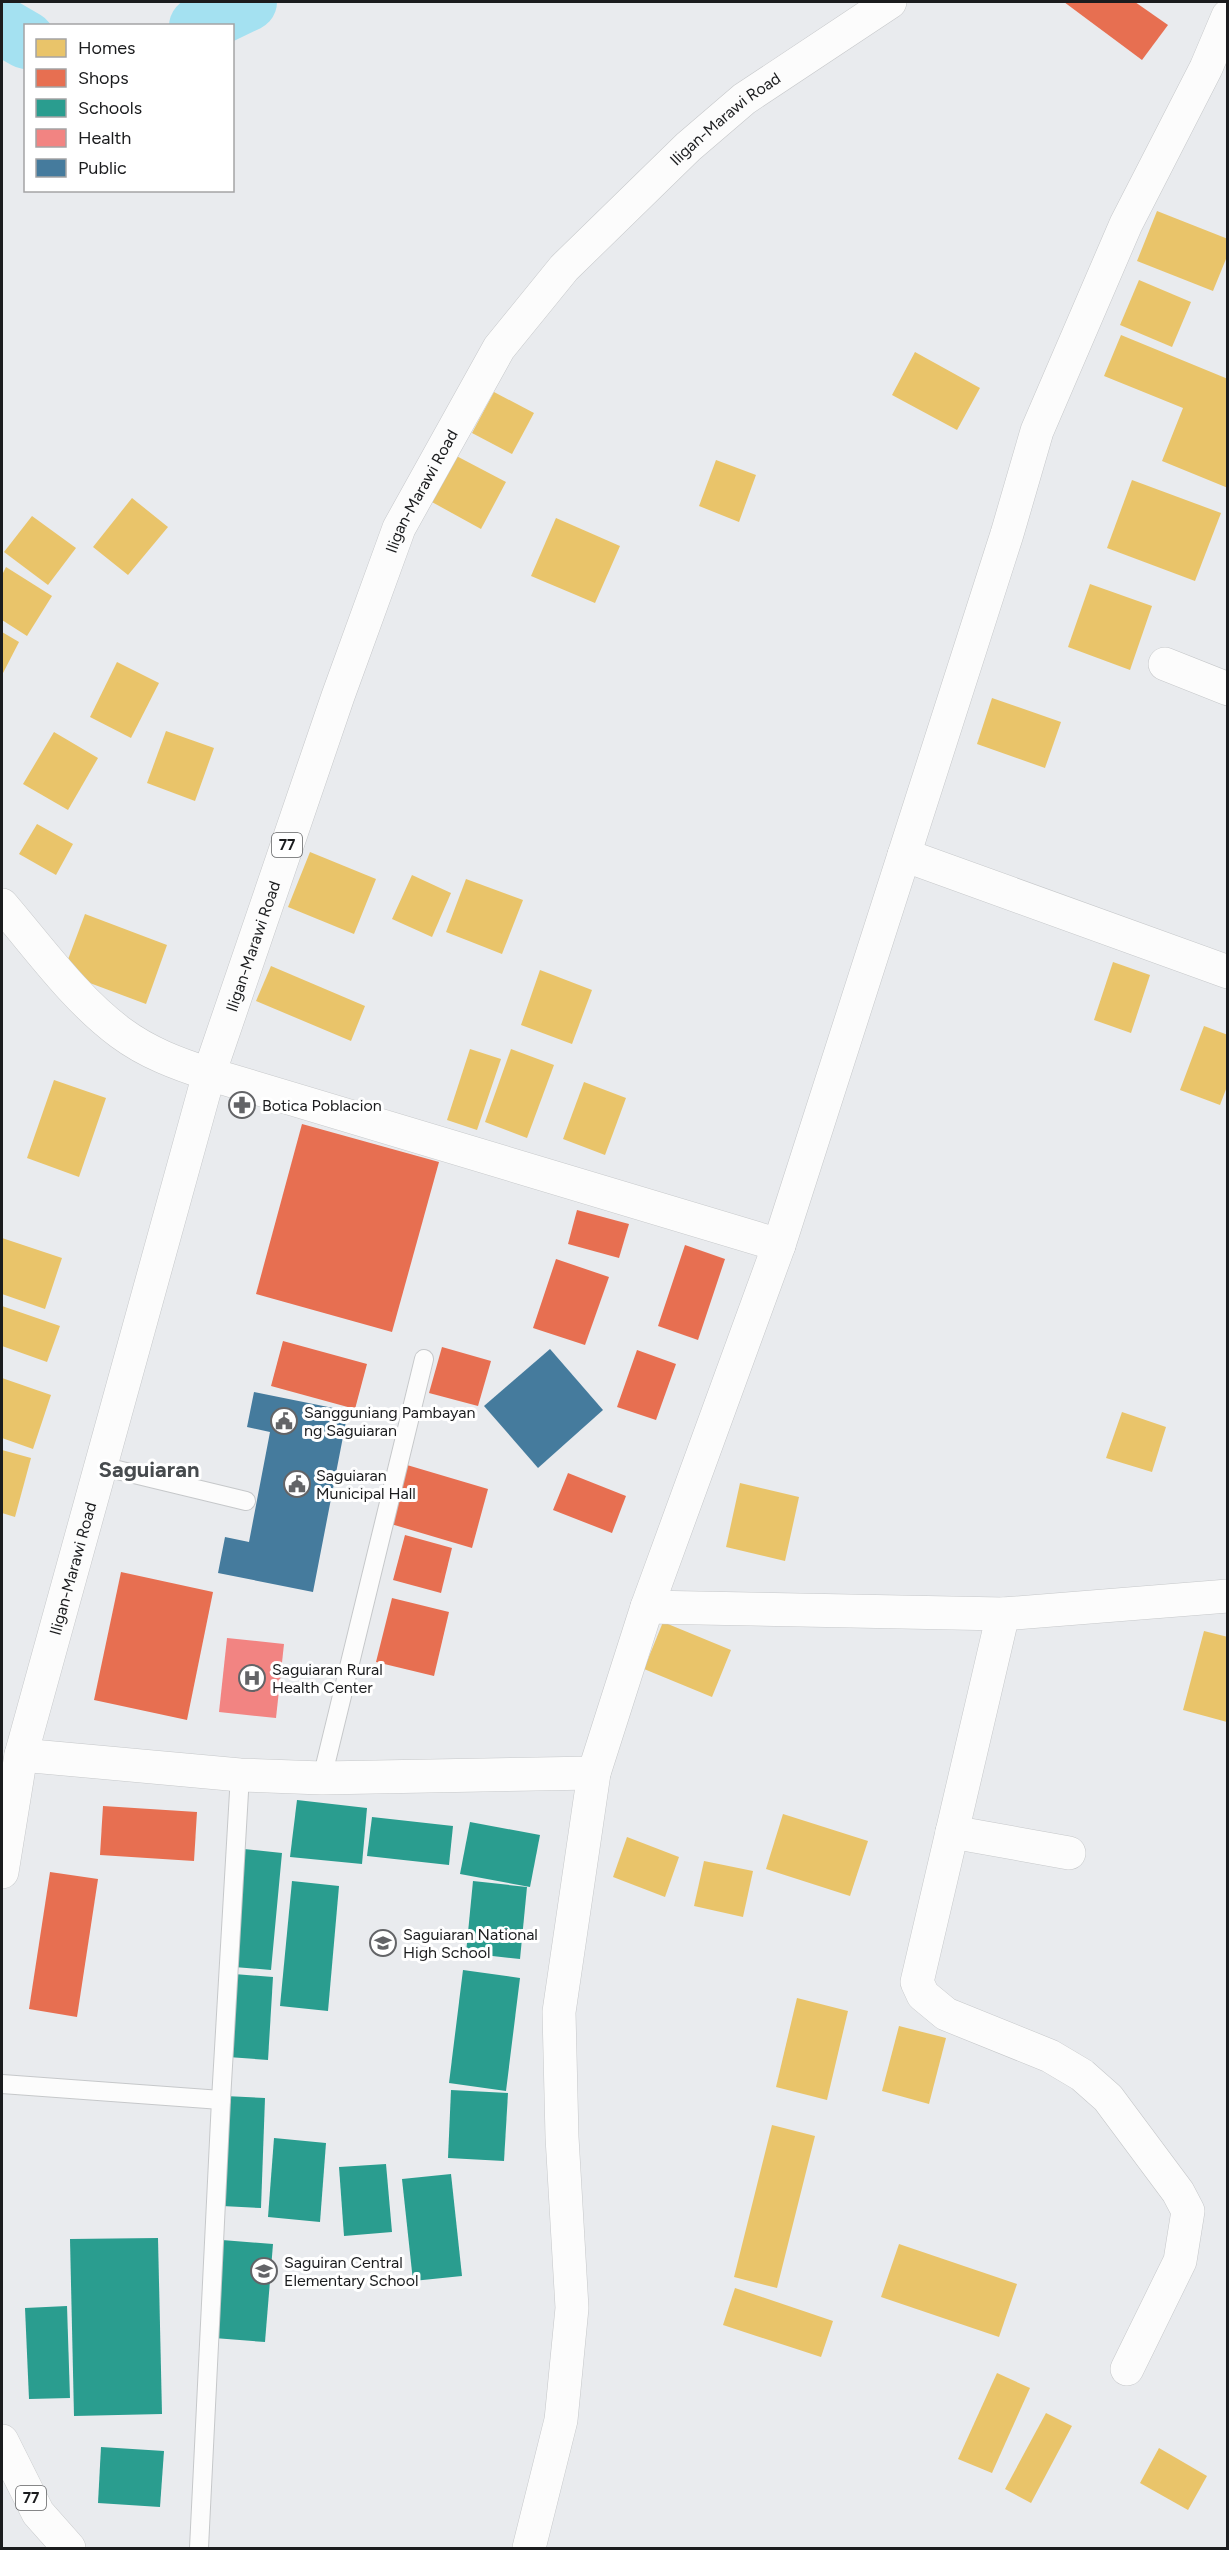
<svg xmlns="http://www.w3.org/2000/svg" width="1229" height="2550" font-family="Figtree,sans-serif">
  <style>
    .homes { fill: #e9c46a }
    .shops { fill: #e76f51 }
    .schools { fill: #2a9d8f }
    .health { fill: #f28482 }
    .public { fill: #457b9d }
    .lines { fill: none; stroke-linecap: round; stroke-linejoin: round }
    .river { stroke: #a4e1f1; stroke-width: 58 }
    .service-casing { stroke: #c6c8ca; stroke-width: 20 }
    .minor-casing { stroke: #c6c8ca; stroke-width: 34 }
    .secondary-casing { stroke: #c6c8ca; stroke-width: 34 }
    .trunk-casing { stroke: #c6c8ca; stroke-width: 34 }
    .service { stroke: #fcfcfc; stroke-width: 18 }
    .minor { stroke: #fcfcfc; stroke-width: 33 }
    .secondary { stroke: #fcfcfc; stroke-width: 33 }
    .trunk { stroke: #fcfcfc; stroke-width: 33 }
    .labels { text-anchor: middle; stroke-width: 6; stroke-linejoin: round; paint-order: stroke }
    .shield { fill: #fff; stroke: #5f6062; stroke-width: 1.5 }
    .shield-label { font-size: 15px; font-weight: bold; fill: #1b1c1e }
    .street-label { font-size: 16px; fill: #1b1c1e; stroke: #fff }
    .poi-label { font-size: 16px; fill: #1b1c1e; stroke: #fff; text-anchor: start }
    .district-label { font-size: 22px; font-weight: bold; fill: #474b4e; stroke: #fff }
  </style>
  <rect width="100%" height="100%" fill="#e9ebee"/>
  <g class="homes">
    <polygon points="1157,211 1228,239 1228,254 1213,291 1137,261"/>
    <polygon points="1139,280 1191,302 1172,347 1120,325"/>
    <polygon points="1121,335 1228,379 1228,488 1162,461 1183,408 1104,376"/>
    <polygon points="915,352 980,388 957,430 892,395"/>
    <polygon points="494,392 534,413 512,454 472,433"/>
    <polygon points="445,450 506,482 481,529 421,496"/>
    <polygon points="716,460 756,475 739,522 699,506"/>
    <polygon points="1132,480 1221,513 1195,581 1107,548"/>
    <polygon points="132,498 168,527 128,575 93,547"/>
    <polygon points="32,516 76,548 48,585 4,552"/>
    <polygon points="556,518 620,546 595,603 531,576"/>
    <polygon points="6,567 52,596 27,636 2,620 2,575"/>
    <polygon points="1090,584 1152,606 1130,670 1068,647"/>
    <polygon points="2,632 19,642 2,675"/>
    <polygon points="117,662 159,683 131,738 90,717"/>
    <polygon points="992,698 1061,722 1045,768 977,744"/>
    <polygon points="166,731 214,748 195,801 147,783"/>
    <polygon points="54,732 98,758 68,810 23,784"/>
    <polygon points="37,824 73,844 56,875 19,854"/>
    <polygon points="310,852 376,879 354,934 288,907"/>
    <polygon points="412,875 451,893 432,937 392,919"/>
    <polygon points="466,879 523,900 502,954 446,932"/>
    <polygon points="85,914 167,945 146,1004 63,973"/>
    <polygon points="1113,962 1150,975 1131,1033 1094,1020"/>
    <polygon points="271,966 365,1006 351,1041 256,1001"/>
    <polygon points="540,970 592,990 572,1044 521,1025"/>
    <polygon points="1204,1026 1228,1035 1228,1084 1220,1105 1180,1090"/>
    <polygon points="470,1049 501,1059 477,1130 447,1120"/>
    <polygon points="511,1049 554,1065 527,1138 485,1122"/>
    <polygon points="54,1080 106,1098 79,1177 27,1158"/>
    <polygon points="584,1082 626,1098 605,1155 563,1139"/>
    <polygon points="2,1238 62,1258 45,1309 2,1294"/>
    <polygon points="2,1306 60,1326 47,1362 2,1346"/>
    <polygon points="2,1378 51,1395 33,1449 2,1438"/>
    <polygon points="1122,1412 1166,1427 1152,1472 1106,1458"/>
    <polygon points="2,1450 31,1458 15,1517 2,1513"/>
    <polygon points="740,1483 799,1497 785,1561 726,1547"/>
    <polygon points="663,1622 731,1650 712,1697 644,1669"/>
    <polygon points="1204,1631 1228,1637 1227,1722 1183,1710"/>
    <polygon points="783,1814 868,1841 850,1896 766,1869"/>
    <polygon points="627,1837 679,1857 665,1897 613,1877"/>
    <polygon points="704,1861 753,1871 743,1917 694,1906"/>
    <polygon points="797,1998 848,2011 827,2100 776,2087"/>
    <polygon points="899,2026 946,2038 929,2104 882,2091"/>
    <polygon points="772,2125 815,2136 777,2288 734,2277"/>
    <polygon points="899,2244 1017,2284 999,2337 881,2297"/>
    <polygon points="735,2288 833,2321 821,2357 723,2325"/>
    <polygon points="997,2373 1030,2388 992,2473 958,2459"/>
    <polygon points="1046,2413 1072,2426 1031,2503 1005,2489"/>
    <polygon points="1159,2448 1207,2476 1188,2510 1140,2483"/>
  </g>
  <g class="shops">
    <polygon points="1064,2 1135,2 1168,25 1142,60"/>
    <polygon points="302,1124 439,1162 392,1332 256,1294"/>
    <polygon points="577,1210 629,1224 619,1258 568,1244"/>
    <polygon points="685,1245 725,1259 698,1340 658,1326"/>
    <polygon points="556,1259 609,1277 585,1345 533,1328"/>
    <polygon points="283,1341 367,1364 355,1409 271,1386"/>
    <polygon points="442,1347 491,1361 478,1406 429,1393"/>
    <polygon points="637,1350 676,1364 656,1420 617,1407"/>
    <polygon points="407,1465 488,1489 472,1548 391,1524"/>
    <polygon points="568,1473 626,1496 612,1533 553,1510"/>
    <polygon points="405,1535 452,1548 441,1593 393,1580"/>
    <polygon points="121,1572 213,1592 187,1720 94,1700"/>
    <polygon points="392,1598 449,1612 434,1676 376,1662"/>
    <polygon points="103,1806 197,1812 194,1861 100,1855"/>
    <polygon points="50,1872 98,1879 77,2017 29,2009"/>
  </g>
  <g class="schools">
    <polygon points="297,1800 367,1808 362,1864 290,1857"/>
    <polygon points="372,1817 453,1826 449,1865 367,1856"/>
    <polygon points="470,1822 540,1835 530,1887 460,1874"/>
    <polygon points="244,1849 282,1853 271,1970 234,1967"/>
    <polygon points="292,1881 339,1886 328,2011 280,2006"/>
    <polygon points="473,1881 527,1887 520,1959 466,1953"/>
    <polygon points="463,1970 520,1978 506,2091 449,2083"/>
    <polygon points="234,1974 273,1977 268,2060 228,2057"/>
    <polygon points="451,2090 508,2093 504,2161 448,2158"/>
    <polygon points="225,2096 265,2098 261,2208 222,2206"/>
    <polygon points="274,2138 326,2143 320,2222 268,2217"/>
    <polygon points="386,2164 392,2232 344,2236 339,2167"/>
    <polygon points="451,2174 462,2276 413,2281 402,2179"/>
    <polygon points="158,2238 162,2414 74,2416 70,2239"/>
    <polygon points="222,2240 273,2244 265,2342 214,2338"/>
    <polygon points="67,2306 70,2398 29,2399 25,2308"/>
    <polygon points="101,2447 164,2451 160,2507 98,2503"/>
  </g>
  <polygon class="health" points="227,1638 284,1644 276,1718 219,1712"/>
  <g class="public">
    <polygon points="550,1349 603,1410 538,1468 484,1406"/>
    <polygon points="254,1392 348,1411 313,1592 218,1573 225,1537 249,1542 270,1432 247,1427"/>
  </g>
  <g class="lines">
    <g class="river">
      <polyline points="2,26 26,40"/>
      <polyline points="198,26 248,2"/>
    </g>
    <defs>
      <g id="service">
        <polyline points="101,1466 246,1501"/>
        <polyline points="322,1778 424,1359"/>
        <polyline points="2,2084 221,2100"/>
        <polyline points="199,2548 221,2100 240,1775"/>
      </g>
      <g id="minor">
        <polyline points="1165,664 1228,689"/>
        <polyline points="904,855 1228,972"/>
        <polyline points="209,1074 779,1245"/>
        <polyline points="647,1607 1003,1614 1228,1596"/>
        <polyline points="1003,1614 917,1982 923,1995 946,2014 1050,2056 1082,2075 1108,2098 1178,2192 1188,2211 1180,2261 1127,2369"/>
        <polyline points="21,1755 240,1775 322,1778 594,1773"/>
        <polyline points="952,1832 1069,1853"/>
        <polyline points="529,2548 561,2420 572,2308 562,2137 559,2012 594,1773 647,1607 779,1245 1007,534 1037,431 1126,224 1206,68 1228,16"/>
      </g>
      <path id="secondary" d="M2,905C39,948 75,999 121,1033C148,1053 178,1064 209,1074"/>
      <g id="trunk">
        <path id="s1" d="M2,1872L21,1755L209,1074L338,696L399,528L499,348L564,268L688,147L744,99L890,2"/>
        <polyline points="2,2441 38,2513 69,2548"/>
      </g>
    </defs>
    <use href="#service" class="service-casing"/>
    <use href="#minor" class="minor-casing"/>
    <use href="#secondary" class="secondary-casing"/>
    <use href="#trunk" class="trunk-casing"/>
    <use href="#service" class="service"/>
    <use href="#minor" class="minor"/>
    <use href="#secondary" class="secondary"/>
    <use href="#trunk" class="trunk"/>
  </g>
  <defs>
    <symbol id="pharmacy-ring" viewBox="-11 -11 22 22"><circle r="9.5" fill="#fff" stroke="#636467" stroke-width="1.5"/><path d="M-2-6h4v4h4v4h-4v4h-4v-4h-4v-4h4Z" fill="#636467"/></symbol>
    <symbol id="civic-ring" viewBox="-11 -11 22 22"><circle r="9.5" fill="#fff" stroke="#636467" stroke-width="1.5"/><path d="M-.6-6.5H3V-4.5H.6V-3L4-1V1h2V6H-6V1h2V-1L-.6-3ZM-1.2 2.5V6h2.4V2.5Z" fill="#636467"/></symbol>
    <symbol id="hospital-ring" viewBox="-11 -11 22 22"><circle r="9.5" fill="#fff" stroke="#636467" stroke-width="1.5"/><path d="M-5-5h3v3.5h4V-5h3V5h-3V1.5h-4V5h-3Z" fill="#636467"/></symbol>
    <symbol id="school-ring" viewBox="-11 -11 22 22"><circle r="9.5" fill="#fff" stroke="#636467" stroke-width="1.5"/><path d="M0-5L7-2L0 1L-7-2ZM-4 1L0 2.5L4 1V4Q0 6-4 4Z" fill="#636467"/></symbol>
  </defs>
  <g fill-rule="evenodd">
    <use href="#pharmacy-ring" x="227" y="1090" width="30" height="30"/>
    <use href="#civic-ring" x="269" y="1406" width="30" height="30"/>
    <use href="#civic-ring" x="282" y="1469" width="30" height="30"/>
    <use href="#hospital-ring" x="237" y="1663" width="30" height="30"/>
    <use href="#school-ring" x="368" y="1928" width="30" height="30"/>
    <use href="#school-ring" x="249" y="2256" width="30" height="30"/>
  </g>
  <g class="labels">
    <g class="shield">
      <rect x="272" y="833" width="30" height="24" rx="4.5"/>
      <rect x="16" y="2486" width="30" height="24" rx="4.5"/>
    </g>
    <g class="shield-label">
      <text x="287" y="850">77</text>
      <text x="31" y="2503">77</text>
    </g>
    <g class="street-label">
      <text dy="6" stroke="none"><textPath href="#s1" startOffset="1932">Iligan-Marawi Road</textPath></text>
      <text dy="6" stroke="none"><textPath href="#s1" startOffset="1446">Iligan-Marawi Road</textPath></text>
      <text dy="6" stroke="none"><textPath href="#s1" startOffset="960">Iligan-Marawi Road</textPath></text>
      <text dy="6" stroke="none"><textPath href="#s1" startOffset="312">Iligan-Marawi Road</textPath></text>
    </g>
    <g class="poi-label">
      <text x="262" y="1111">Botica Poblacion</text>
      <text x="304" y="1418">Sangguniang Pambayan<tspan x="304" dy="18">ng Saguiaran</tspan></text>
      <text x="316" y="1481">Saguiaran<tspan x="316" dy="18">Municipal Hall</tspan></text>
      <text x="272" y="1675">Saguiaran Rural<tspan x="272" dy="18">Health Center</tspan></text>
      <text x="403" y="1940">Saguiaran National<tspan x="403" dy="18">High School</tspan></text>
      <text x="284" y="2268">Saguiran Central<tspan x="284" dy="18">Elementary School</tspan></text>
    </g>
    <g class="district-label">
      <text x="149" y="1477">Saguiaran</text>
    </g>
  </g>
  <rect width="1229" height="2550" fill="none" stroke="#1b1c1e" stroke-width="6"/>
  <rect x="24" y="24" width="210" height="168" fill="#ffffff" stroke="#a4a4a5" stroke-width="1.5"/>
  <rect x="36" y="39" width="30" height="18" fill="#e9c46a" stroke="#a4a4a5" stroke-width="1.5"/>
  <text x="78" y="54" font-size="18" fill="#1b1c1e">Homes</text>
  <rect x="36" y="69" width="30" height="18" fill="#e76f51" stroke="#a4a4a5" stroke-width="1.5"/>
  <text x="78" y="84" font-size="18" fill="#1b1c1e">Shops</text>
  <rect x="36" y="99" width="30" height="18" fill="#2a9d8f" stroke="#a4a4a5" stroke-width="1.5"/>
  <text x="78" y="114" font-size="18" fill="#1b1c1e">Schools</text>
  <rect x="36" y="129" width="30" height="18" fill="#f28482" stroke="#a4a4a5" stroke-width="1.5"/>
  <text x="78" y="144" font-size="18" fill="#1b1c1e">Health</text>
  <rect x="36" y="159" width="30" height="18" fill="#457b9d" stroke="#a4a4a5" stroke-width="1.5"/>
  <text x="78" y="174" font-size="18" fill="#1b1c1e">Public</text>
</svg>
